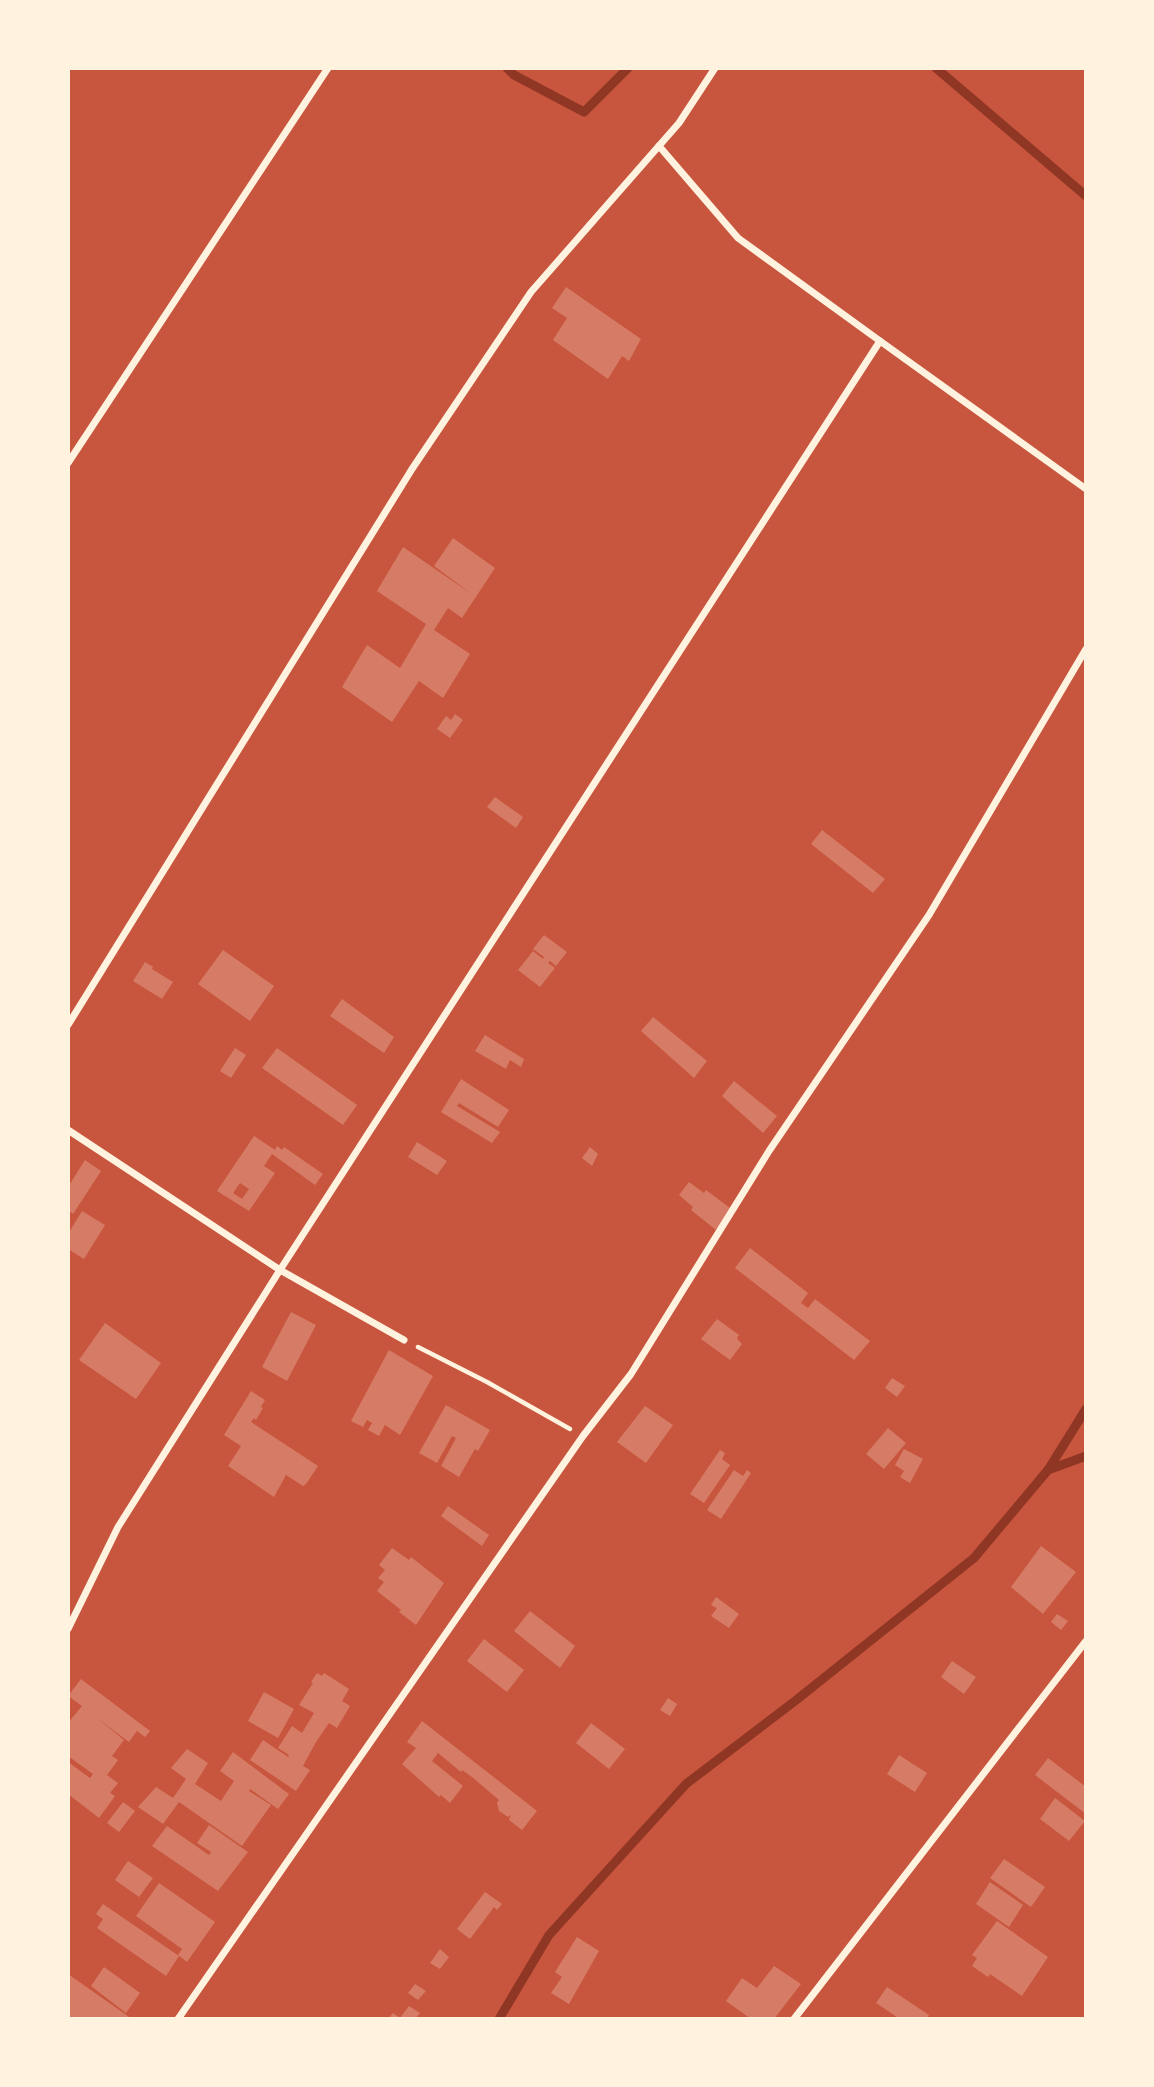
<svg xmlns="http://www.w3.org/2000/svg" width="1154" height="2087" font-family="Lato,sans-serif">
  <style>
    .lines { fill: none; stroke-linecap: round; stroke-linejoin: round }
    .stream { stroke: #8f3625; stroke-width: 9 }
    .building { fill: #d67c66; fill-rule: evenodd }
    .path { stroke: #fff3e0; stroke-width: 4.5 }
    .minor { stroke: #fff3e0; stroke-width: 7 }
  </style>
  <rect width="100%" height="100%" fill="#c8553d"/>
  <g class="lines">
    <g class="stream">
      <polyline points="507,68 514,75 584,112 628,68"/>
      <polyline points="936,68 1086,196"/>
      <polyline points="1048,1470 1086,1409"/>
      <polyline points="499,2019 549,1935 686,1784 795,1701 974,1558 1048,1470 1086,1456"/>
    </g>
  </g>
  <g class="building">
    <polygon points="566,287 641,339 629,361 622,356 608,379 553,340 567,318 552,308"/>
    <polygon points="453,538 495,568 462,618 448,608 434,630 470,654 443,698 419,681 392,722 342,687 367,645 400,668 426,624 377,591 403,547 473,595 434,566"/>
    <polygon points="455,714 463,720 450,738 437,729 446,716 451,720"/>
    <polygon points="495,797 523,817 516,828 487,807"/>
    <polygon points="822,830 885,879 873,893 811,844"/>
    <polygon points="544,935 567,952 556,966 550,961 548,963 555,968 540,987 518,970 533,951 543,959 544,957 533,949"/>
    <polygon points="223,950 274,986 250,1021 198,984"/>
    <polygon points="145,962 153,967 152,969 173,982 162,999 133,981"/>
    <polygon points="342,999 394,1037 384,1053 330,1016"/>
    <polygon points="653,1017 707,1061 694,1078 641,1031"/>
    <polygon points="485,1035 524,1059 521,1067 510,1060 506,1069 475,1051"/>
    <polygon points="235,1048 246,1055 231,1078 220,1071"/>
    <polygon points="277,1048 357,1105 343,1125 262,1068"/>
    <polygon points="461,1079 509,1110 498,1127 459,1103 457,1106 500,1132 492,1143 441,1112"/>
    <polygon points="734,1081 777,1116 763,1133 722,1096"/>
    <path d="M254,1136L275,1150L277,1146L282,1150L284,1147L323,1174L315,1185L272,1154L264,1166L275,1173L249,1211L217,1191ZM240,1183L249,1189L242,1199L233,1193Z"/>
    <polygon points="417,1142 447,1161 437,1175 408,1157"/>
    <polygon points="590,1147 598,1154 592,1166 582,1158"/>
    <polygon points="85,1160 101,1171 73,1214 68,1210 68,1187"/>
    <polygon points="689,1182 704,1193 706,1190 730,1208 716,1230 691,1210 693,1207 679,1195"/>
    <polygon points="82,1211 105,1225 84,1259 68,1249 68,1234"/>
    <polygon points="750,1248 808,1293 801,1303 808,1308 815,1299 870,1341 854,1360 735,1268"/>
    <polygon points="291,1312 316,1325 287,1381 262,1367"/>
    <polygon points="717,1319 739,1335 737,1338 738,1340 742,1344 730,1360 701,1339"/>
    <polygon points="105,1323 161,1363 136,1399 79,1360"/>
    <polygon points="389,1350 433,1376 400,1435 385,1425 379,1436 368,1430 372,1423 367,1420 363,1427 351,1421"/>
    <polygon points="892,1378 905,1386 897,1397 885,1388"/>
    <polygon points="251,1391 265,1400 261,1407 263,1408 256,1420 254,1418 251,1422 318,1466 306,1484 303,1486 286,1475 274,1497 228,1466 241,1446 224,1435"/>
    <polygon points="446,1405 490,1430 478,1451 475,1449 459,1477 441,1466 456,1438 452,1436 437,1463 419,1453"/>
    <polygon points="645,1406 673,1425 646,1463 617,1442"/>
    <polygon points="888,1428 906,1443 884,1469 866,1454"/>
    <polygon points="904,1449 923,1459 910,1483 900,1477 904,1471 895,1465"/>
    <polygon points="720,1450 725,1453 722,1459 730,1465 704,1503 690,1494"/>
    <polygon points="734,1470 743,1476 747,1470 751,1473 721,1519 707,1510"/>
    <polygon points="448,1506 489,1535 482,1546 441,1516"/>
    <polygon points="1041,1546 1076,1572 1043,1614 1011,1587"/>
    <polygon points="392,1548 409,1560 411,1557 444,1583 416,1625 399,1612 401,1610 377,1591 384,1582 378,1578 385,1570 379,1565"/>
    <polygon points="716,1597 739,1614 729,1628 711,1616 717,1608 711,1605"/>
    <polygon points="530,1611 575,1646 560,1668 514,1631"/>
    <polygon points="1057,1614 1068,1621 1061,1630 1051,1622"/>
    <polygon points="484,1639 524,1670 507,1692 467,1661"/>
    <polygon points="952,1661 976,1677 964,1694 941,1677"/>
    <polygon points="317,1673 322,1676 324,1673 349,1689 342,1701 350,1706 337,1728 329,1723 316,1742 303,1766 310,1770 296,1791 250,1760 263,1740 288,1757 289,1755 278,1748 292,1726 302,1733 314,1713 299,1705 313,1683 311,1682"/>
    <polygon points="81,1679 150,1731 145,1737 137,1731 129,1742 97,1718 124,1740 112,1756 118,1760 107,1775 118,1783 110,1793 115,1796 99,1818 68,1794 68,1762 90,1778 93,1774 68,1756 68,1728 70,1725 68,1723 82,1706 68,1696"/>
    <polygon points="264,1692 294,1709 278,1738 248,1721"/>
    <polygon points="668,1698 677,1704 670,1716 660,1710"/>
    <polygon points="422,1721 537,1811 522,1830 509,1820 511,1815 508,1817 499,1811 497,1803 499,1800 472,1777 462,1770 461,1772 438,1753 432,1761 463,1786 450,1803 441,1795 439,1797 402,1764 416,1748 407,1742"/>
    <polygon points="591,1723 625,1749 609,1769 576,1743"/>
    <polygon points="187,1749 208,1763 195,1784 221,1801 234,1781 220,1771 233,1752 289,1794 278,1809 250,1789 249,1791 271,1805 242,1846 179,1802 163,1824 138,1807 156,1787 173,1798 186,1779 171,1768"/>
    <polygon points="899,1755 927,1773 915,1792 887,1774"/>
    <polygon points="1048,1758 1086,1787 1086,1814 1035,1775"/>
    <polygon points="1055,1798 1085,1821 1069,1841 1040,1819"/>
    <polygon points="123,1802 135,1811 119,1832 107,1823"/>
    <polygon points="209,1825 248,1852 218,1891 152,1846 167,1826 209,1855 211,1852 197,1843"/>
    <polygon points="1004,1859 1045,1887 1031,1907 990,1878"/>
    <polygon points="128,1861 153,1878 139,1897 115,1880"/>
    <polygon points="990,1882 1023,1905 1009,1927 976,1904"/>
    <polygon points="159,1883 215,1922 187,1962 178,1955 182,1949 136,1916"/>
    <polygon points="485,1892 502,1904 497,1910 494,1907 470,1939 457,1929"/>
    <polygon points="103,1904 179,1956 166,1976 97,1928 103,1919 96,1914"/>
    <polygon points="997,1921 1048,1957 1022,1996 990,1974 988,1977 972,1966 977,1958 972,1955"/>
    <polygon points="577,1937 599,1951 569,2004 551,1993 562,1977 555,1972"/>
    <polygon points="440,1949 449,1957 440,1969 430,1963"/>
    <polygon points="774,1966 801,1984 774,2019 751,2019 726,2001 742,1978 757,1988"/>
    <polygon points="104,1967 140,1993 126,2013 91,1986"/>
    <polygon points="68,1974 88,1988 132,2019 73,2019 68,2016"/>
    <polygon points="415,1984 426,1991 418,2000 408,1993"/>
    <polygon points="887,1987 929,2015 926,2019 900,2019 876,2003"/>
    <polygon points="409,2006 420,2013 415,2019 388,2019 393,2013 400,2018"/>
  </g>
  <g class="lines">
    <polyline class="path" points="418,1347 487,1382 570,1429"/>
    <g class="minor">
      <polyline points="659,146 738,238 880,341"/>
      <polyline points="68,463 328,68"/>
      <polyline points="68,1025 412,469 531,292 679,123 715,68"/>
      <polyline points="68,1130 280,1270 404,1340"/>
      <polyline points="68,1629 118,1527 280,1270 880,341 1086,489"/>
      <polyline points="178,2019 583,1436 631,1374 769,1151 929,915 1086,649"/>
      <polyline points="794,2019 1086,1641"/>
    </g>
  </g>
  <rect width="1154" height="2087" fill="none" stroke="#fff3e0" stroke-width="140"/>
</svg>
